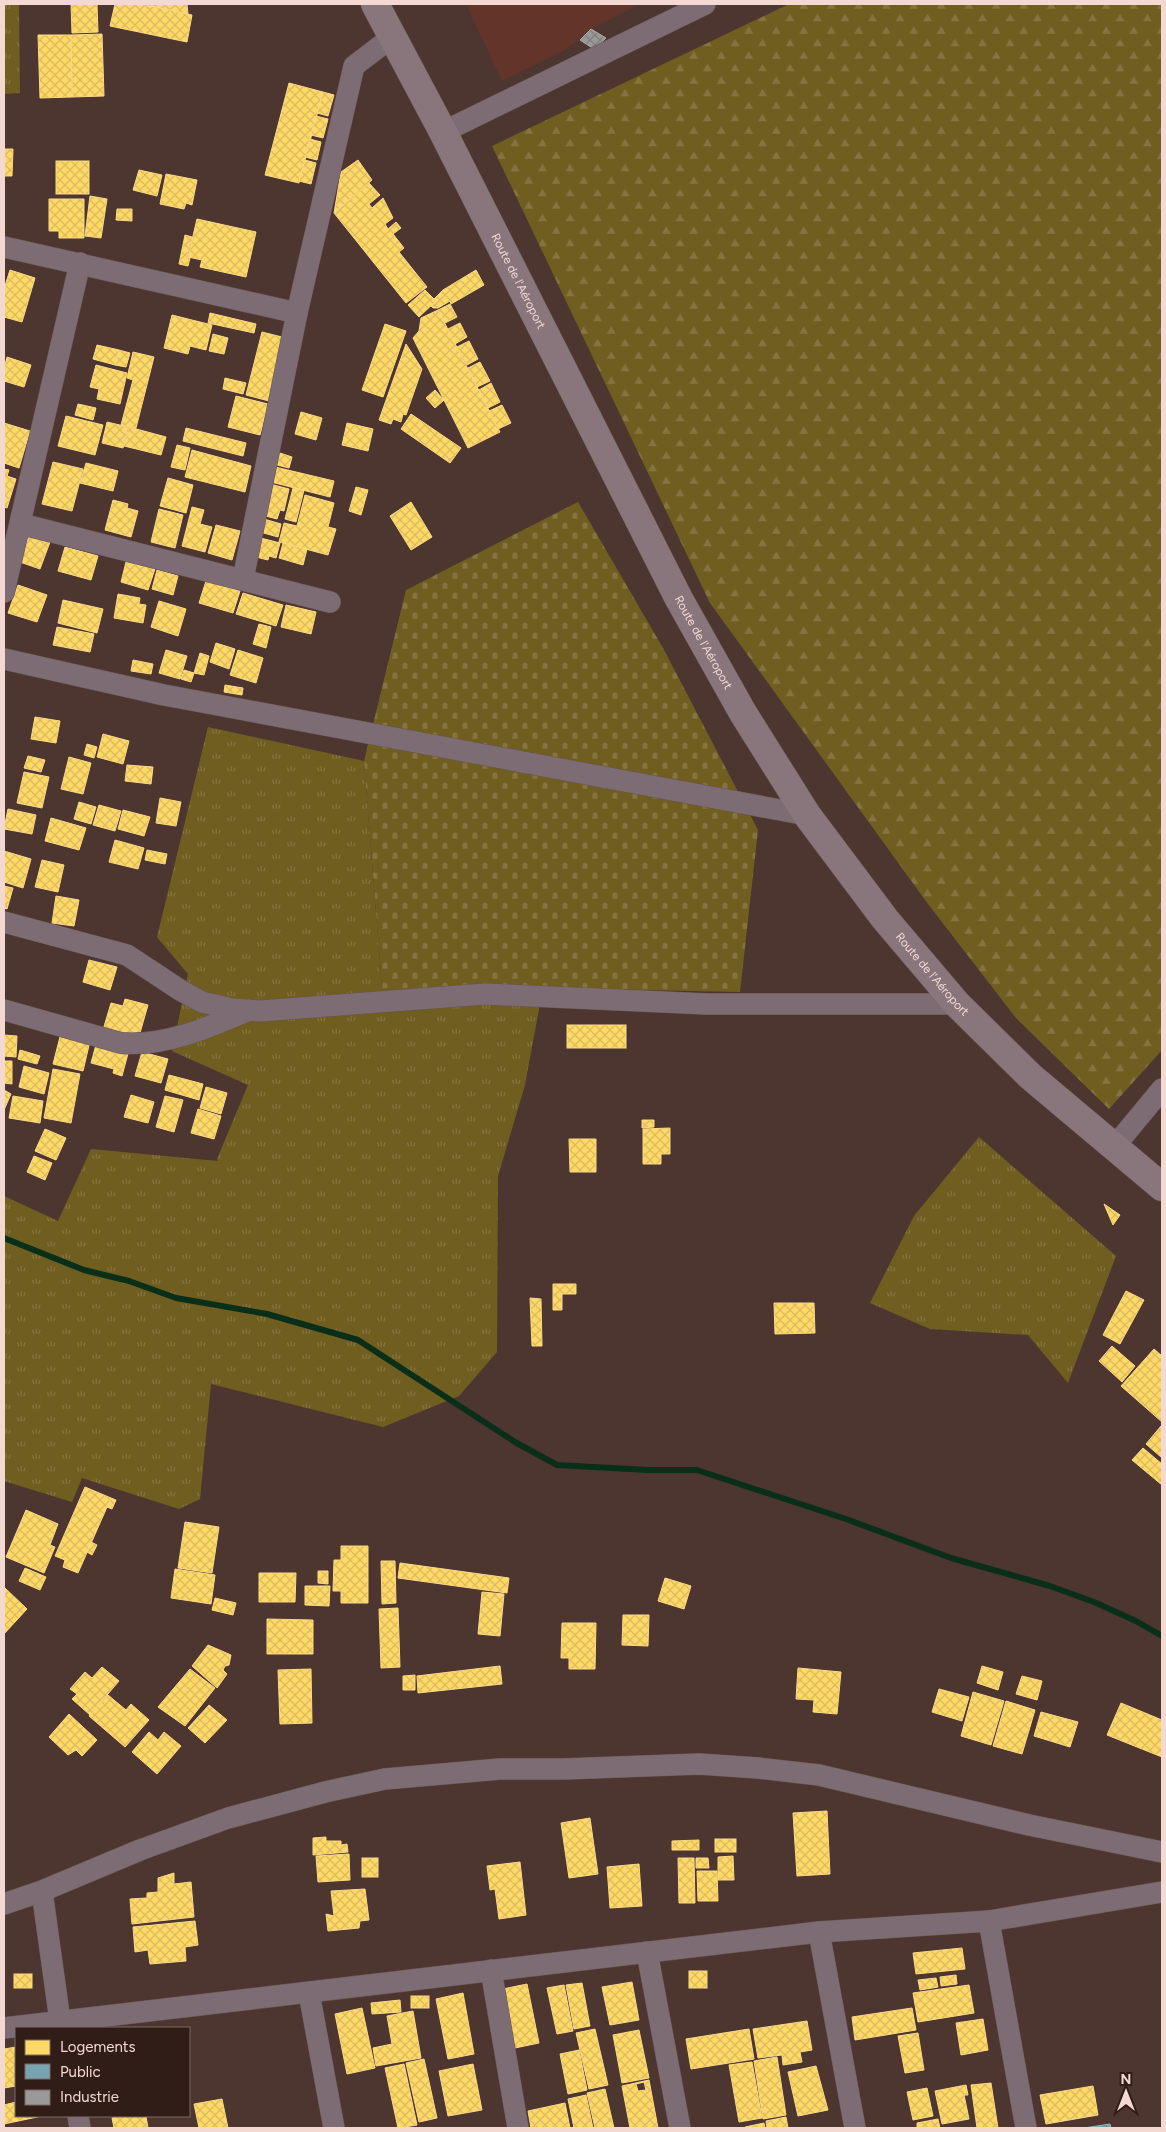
<svg xmlns="http://www.w3.org/2000/svg" width="1166" height="2132" font-family="Figtree,sans-serif">
  <style>
    .built { fill: #63352a }
    .grass { fill: url(#grass-tufts) }
    .forest { fill: url(#forest-firs) }
    .cemetery { fill: url(#cemetery-stones) }
    .homes { fill: url(#homes-cross-hatch); stroke: #fcd986; fill-rule: evenodd }
    .public { fill: url(#public-cross-hatch); stroke: #9cb5ba }
    .industry { fill: url(#industry-cross-hatch); stroke: #b4acaa }
    .lines { fill: none; stroke-linecap: round; stroke-linejoin: round }
    .stream { stroke: #092f19; stroke-width: 6 }
    .minor-casing { stroke: #695550; stroke-width: 22 }
    .major-casing { stroke: #695550; stroke-width: 29 }
    .minor { stroke: #7d6c73; stroke-width: 21 }
    .major { stroke: #89757c; stroke-width: 28 }
    .labels { text-anchor: middle; stroke-width: 5; stroke-linejoin: round; paint-order: stroke }
    .street-label { font-size: 12px; fill: #f4d9d2; stroke: #311d18 }
  </style>
  <defs>
    <pattern id="grass-tufts" width="24" height="20" patternUnits="userSpaceOnUse" patternTransform="scale(1.25)"><rect width="24" height="20" fill="#705e21"/><path d="M3 7l-1-3M5 7V3M7 7l1-3M15 17l-1-3M17 17v-4M19 17l1-3" fill="none" stroke="#857440"/></pattern>
    <pattern id="forest-firs" width="22" height="20" patternUnits="userSpaceOnUse" patternTransform="scale(1.25)"><rect width="22" height="20" fill="#705e21"/><path d="M5 1l3.5 6h-7zM16 11l3.5 6h-7z" fill="#857440"/></pattern>
    <pattern id="cemetery-stones" width="16" height="16" patternUnits="userSpaceOnUse" patternTransform="scale(1.25)"><rect width="16" height="16" fill="#705e21"/><path d="M2 7V4a2 2 0 0 1 4 0v3zM10 15v-3a2 2 0 0 1 4 0v3z" fill="#857440"/></pattern>
    <pattern id="homes-cross-hatch" width="8" height="8" patternUnits="userSpaceOnUse" patternTransform="scale(1.25)"><rect width="8" height="8" fill="#ffd966"/><path d="M0 0l8 8M0 8l8-8" fill="none" stroke="#dbbb5e"/></pattern>
    <pattern id="public-cross-hatch" width="8" height="8" patternUnits="userSpaceOnUse" patternTransform="scale(1.25)"><rect width="8" height="8" fill="#76a5af"/><path d="M0 0l8 8M0 8l8-8" fill="none" stroke="#68878d"/></pattern>
    <pattern id="industry-cross-hatch" width="8" height="8" patternUnits="userSpaceOnUse" patternTransform="scale(1.25)"><rect width="8" height="8" fill="#999"/><path d="M0 0l8 8M0 8l8-8" fill="none" stroke="#817f7e"/></pattern>
  </defs>
  <rect width="100%" height="100%" fill="#4d3630"/>
  <polygon class="built" points="466,4 640,4 591,29 565,50 502,81"/>
  <g class="grass">
    <polygon points="4,4 19,4 20,93 4,94"/>
    <polygon points="208,727 364,761 382,988 543,988 525,1085 498,1176 497,1352 459,1396 383,1427 211,1384 200,1499 179,1509 82,1478 72,1502 4,1481 4,1196 58,1221 91,1149 218,1161 217,1159 248,1085 172,1051 188,974 157,937"/>
    <polygon points="979,1137 1116,1256 1068,1383 1028,1335 930,1329 870,1303 914,1216"/>
  </g>
  <polygon class="forest" points="789,4 1162,4 1162,1050 1109,1109 1016,1018 928,904 710,603 492,146"/>
  <polygon class="cemetery" points="578,502 663,648 758,830 740,992 543,988 382,988 364,761 406,590"/>
  <g class="homes">
    <polygon points="71,4 97,4 98,32 72,33"/>
    <polygon points="115,4 142,4 192,15 187,42 110,26"/>
    <polygon points="151,4 187,4 188,14 151,6"/>
    <polygon points="102,34 104,96 72,97 71,35"/>
    <polygon points="38,35 71,35 72,97 40,98"/>
    <polygon points="289,83 323,92 299,183 265,175"/>
    <polygon points="323,92 334,95 328,116 317,113"/>
    <polygon points="316,116 328,119 323,138 311,135"/>
    <polygon points="310,139 321,142 317,160 305,157"/>
    <polygon points="4,149 13,149 12,176 4,176"/>
    <polygon points="305,160 316,163 311,184 299,181"/>
    <polygon points="358,160 372,180 334,213 341,172"/>
    <rect x="56" y="161" width="33" height="33"/>
    <polygon points="139,170 162,175 157,196 133,190"/>
    <polygon points="166,174 197,180 192,205 186,203 184,209 160,204"/>
    <polygon points="369,183 380,195 369,204 372,208 383,198 393,218 385,224 388,229 396,222 401,228 393,234 404,248 399,252 427,287 406,303 334,213"/>
    <polygon points="90,196 107,199 101,238 85,236"/>
    <polygon points="49,199 84,199 84,238 59,238 59,231 49,231"/>
    <polygon points="117,209 132,209 132,221 116,220"/>
    <polygon points="197,219 256,232 246,277 200,267 202,260 188,257"/>
    <polygon points="185,235 192,237 187,257 190,258 188,266 179,264"/>
    <polygon points="10,270 35,278 22,322 4,317 4,289"/>
    <polygon points="476,270 484,285 451,304 450,301 438,308 433,308 431,306 436,301 434,299 443,290"/>
    <polygon points="425,290 436,301 419,317 408,305"/>
    <polygon points="450,304 457,317 445,323 438,310"/>
    <polygon points="438,310 500,432 468,448 413,338 419,331 421,318"/>
    <polygon points="210,313 256,324 254,333 208,323"/>
    <polygon points="172,315 212,325 206,350 190,346 188,354 164,348"/>
    <polygon points="460,323 467,337 455,344 448,329"/>
    <polygon points="385,324 406,331 383,397 362,390"/>
    <polygon points="262,332 286,338 269,401 246,395"/>
    <polygon points="213,334 228,338 224,354 209,351"/>
    <polygon points="469,341 478,359 467,365 457,347"/>
    <polygon points="406,344 422,369 406,415 403,414 401,422 393,419 391,424 379,420"/>
    <polygon points="97,345 119,350 115,365 93,359"/>
    <polygon points="119,350 130,353 126,367 115,365"/>
    <polygon points="133,352 154,357 136,428 121,425 133,380 127,378"/>
    <polygon points="7,357 31,365 24,387 4,381 4,369"/>
    <polygon points="480,362 490,381 477,387 468,368"/>
    <polygon points="96,365 127,373 120,404 97,399 99,389 90,387"/>
    <polygon points="225,378 246,383 243,394 223,389"/>
    <polygon points="491,383 500,402 488,408 479,390"/>
    <polygon points="435,390 444,400 435,408 426,398"/>
    <polygon points="236,396 268,404 260,435 228,427"/>
    <polygon points="78,404 96,408 93,420 75,415"/>
    <polygon points="502,405 511,423 498,429 489,411"/>
    <polygon points="301,412 322,418 316,440 295,434"/>
    <polygon points="411,414 461,448 450,463 401,429"/>
    <polygon points="66,416 103,425 95,455 58,446"/>
    <polygon points="107,422 128,427 123,448 102,443"/>
    <polygon points="4,423 30,431 19,468 4,463"/>
    <polygon points="347,423 373,429 368,451 342,445"/>
    <polygon points="129,427 166,437 161,455 124,446"/>
    <polygon points="186,428 246,443 243,456 183,441"/>
    <polygon points="177,445 190,448 185,470 171,467"/>
    <polygon points="192,450 251,466 245,492 185,477"/>
    <polygon points="280,453 292,457 289,468 277,465"/>
    <polygon points="53,462 83,469 72,511 42,504"/>
    <polygon points="86,463 118,471 113,491 80,483"/>
    <polygon points="275,467 334,481 330,497 271,482"/>
    <polygon points="4,469 9,470 7,476 16,479 7,508 4,507"/>
    <polygon points="168,478 193,485 186,513 160,506"/>
    <polygon points="270,484 289,489 284,511 280,510 277,519 262,515"/>
    <polygon points="356,487 368,490 361,515 349,511"/>
    <polygon points="293,488 304,490 296,522 285,519"/>
    <polygon points="305,495 334,503 328,527 336,529 328,555 279,542 284,523 297,526"/>
    <polygon points="113,500 128,504 127,508 138,511 131,537 105,530"/>
    <polygon points="411,502 432,537 411,550 390,516"/>
    <polygon points="192,507 204,510 200,524 212,527 205,552 182,546"/>
    <polygon points="159,509 183,515 175,548 151,542"/>
    <polygon points="264,519 281,524 278,537 260,532"/>
    <polygon points="216,525 240,531 232,560 208,553"/>
    <polygon points="29,535 50,542 40,569 20,562"/>
    <polygon points="257,537 280,543 276,558 269,556 268,560 252,556"/>
    <polygon points="283,543 307,549 303,565 279,558"/>
    <polygon points="65,547 98,556 91,580 58,571"/>
    <polygon points="126,562 155,569 148,590 121,582"/>
    <polygon points="157,570 178,576 173,595 152,589"/>
    <polygon points="206,581 240,591 233,613 199,603"/>
    <polygon points="18,585 47,595 37,622 8,613"/>
    <polygon points="243,593 283,605 276,626 236,614"/>
    <polygon points="118,594 140,598 139,604 146,605 143,623 114,618"/>
    <polygon points="63,600 103,609 97,633 58,623"/>
    <polygon points="159,601 186,609 178,636 151,627"/>
    <polygon points="286,605 316,612 311,634 281,627"/>
    <polygon points="259,624 271,627 266,648 253,644"/>
    <polygon points="57,627 94,634 90,652 53,645"/>
    <polygon points="216,643 235,649 229,669 210,662"/>
    <polygon points="166,650 187,656 180,679 159,673"/>
    <polygon points="238,650 263,658 256,683 230,675"/>
    <polygon points="200,653 209,656 204,675 194,673"/>
    <polygon points="133,660 153,664 151,674 131,671"/>
    <polygon points="184,670 194,673 191,682 181,679"/>
    <polygon points="225,685 243,688 242,695 224,692"/>
    <polygon points="35,717 60,721 56,743 31,739"/>
    <polygon points="103,734 129,741 123,764 97,757"/>
    <polygon points="87,744 97,747 94,758 84,755"/>
    <polygon points="28,756 45,760 41,772 24,768"/>
    <polygon points="69,757 91,763 83,794 61,789"/>
    <polygon points="127,765 153,767 151,784 125,781"/>
    <polygon points="24,772 49,777 42,808 17,803"/>
    <polygon points="160,798 181,802 176,826 156,823"/>
    <polygon points="79,802 96,807 91,824 74,819"/>
    <polygon points="99,805 121,811 115,831 93,825"/>
    <polygon points="8,809 36,815 32,834 4,829"/>
    <polygon points="123,810 150,817 144,836 118,829"/>
    <polygon points="51,818 86,828 79,850 45,841"/>
    <polygon points="115,840 144,848 138,869 109,862"/>
    <polygon points="147,850 167,854 165,864 145,860"/>
    <polygon points="4,851 31,859 23,888 4,882"/>
    <polygon points="42,860 64,865 58,892 35,887"/>
    <polygon points="4,886 13,888 7,909 4,908"/>
    <polygon points="56,896 79,900 74,926 52,923"/>
    <polygon points="89,960 117,967 110,990 83,982"/>
    <polygon points="125,999 148,1005 138,1040 103,1030 111,1003 123,1006"/>
    <rect x="567" y="1025" width="59" height="23"/>
    <polygon points="62,1029 91,1037 83,1071 53,1064"/>
    <polygon points="4,1035 17,1036 16,1057 4,1056"/>
    <polygon points="97,1041 129,1050 122,1076 113,1073 114,1069 91,1063"/>
    <polygon points="20,1050 40,1056 37,1064 18,1059"/>
    <polygon points="142,1052 168,1059 161,1083 135,1076"/>
    <polygon points="4,1061 12,1061 12,1084 4,1083"/>
    <polygon points="24,1066 49,1073 44,1094 19,1087"/>
    <polygon points="53,1069 80,1074 71,1123 44,1118"/>
    <polygon points="169,1075 203,1084 199,1100 165,1090"/>
    <polygon points="206,1087 227,1093 221,1114 200,1108"/>
    <polygon points="4,1090 11,1094 4,1110"/>
    <polygon points="131,1095 154,1102 148,1123 124,1117"/>
    <polygon points="13,1096 43,1101 40,1123 9,1118"/>
    <polygon points="165,1096 183,1100 174,1132 156,1127"/>
    <polygon points="198,1109 221,1116 214,1139 191,1133"/>
    <polygon points="642,1120 654,1120 654,1127 642,1128"/>
    <polygon points="670,1128 670,1154 661,1154 661,1164 643,1164 643,1129"/>
    <polygon points="45,1129 66,1138 56,1160 35,1151"/>
    <polygon points="569,1139 596,1139 596,1172 570,1172"/>
    <polygon points="34,1156 52,1163 45,1180 27,1172"/>
    <polygon points="1104,1204 1120,1215 1113,1225"/>
    <polygon points="553,1284 576,1284 576,1294 562,1294 562,1310 553,1310"/>
    <polygon points="1126,1291 1144,1300 1120,1344 1103,1335"/>
    <polygon points="530,1298 541,1299 542,1346 532,1346"/>
    <polygon points="774,1303 814,1303 815,1333 775,1334"/>
    <polygon points="1112,1346 1135,1366 1122,1382 1099,1361"/>
    <polygon points="1154,1349 1162,1356 1162,1422 1121,1386"/>
    <polygon points="1161,1426 1162,1455 1161,1457 1146,1444"/>
    <polygon points="1143,1448 1162,1464 1162,1485 1132,1460"/>
    <polygon points="85,1487 111,1498 78,1573 63,1567 65,1560 55,1556"/>
    <polygon points="111,1498 116,1500 112,1509 107,1507"/>
    <polygon points="26,1510 58,1524 50,1545 55,1547 44,1573 6,1557"/>
    <polygon points="185,1522 219,1527 212,1573 178,1568"/>
    <polygon points="91,1542 97,1545 92,1555 87,1552"/>
    <polygon points="341,1546 368,1546 368,1603 341,1603 341,1591 333,1591 334,1560 341,1560"/>
    <polygon points="381,1561 395,1561 396,1603 382,1604"/>
    <polygon points="400,1563 509,1578 507,1593 398,1578"/>
    <polygon points="25,1568 46,1577 40,1590 19,1581"/>
    <polygon points="175,1569 215,1575 211,1604 171,1598"/>
    <polygon points="318,1571 328,1571 328,1584 318,1583"/>
    <polygon points="259,1573 296,1573 295,1602 259,1602"/>
    <polygon points="665,1578 691,1586 684,1609 658,1601"/>
    <polygon points="305,1586 330,1586 329,1606 305,1605"/>
    <polygon points="5,1588 27,1609 4,1634 4,1590"/>
    <polygon points="482,1592 504,1594 500,1636 478,1634"/>
    <polygon points="215,1598 236,1603 233,1615 212,1610"/>
    <polygon points="398,1608 400,1667 381,1668 379,1609"/>
    <polygon points="623,1615 649,1615 648,1646 622,1645"/>
    <polygon points="267,1619 313,1620 313,1654 267,1654"/>
    <polygon points="562,1623 596,1623 595,1669 569,1669 569,1658 561,1658"/>
    <polygon points="208,1645 231,1655 229,1665 225,1666 223,1670 227,1674 217,1688 192,1666"/>
    <polygon points="500,1666 502,1684 418,1693 417,1676"/>
    <polygon points="982,1666 1003,1672 998,1690 977,1683"/>
    <polygon points="102,1667 119,1681 90,1715 72,1699 77,1694 70,1689 85,1672 92,1678"/>
    <polygon points="798,1668 841,1672 837,1714 813,1712 814,1700 796,1699"/>
    <polygon points="190,1669 215,1688 185,1726 158,1707"/>
    <polygon points="311,1669 312,1723 280,1724 278,1670"/>
    <polygon points="415,1675 415,1690 403,1690 403,1676"/>
    <polygon points="1022,1676 1042,1681 1037,1700 1016,1694"/>
    <polygon points="939,1689 969,1697 962,1721 932,1712"/>
    <polygon points="973,1692 1004,1701 991,1745 961,1736"/>
    <polygon points="108,1695 126,1710 131,1704 149,1720 125,1747 89,1716"/>
    <polygon points="1006,1701 1035,1710 1022,1754 993,1746"/>
    <polygon points="1121,1703 1162,1720 1162,1757 1107,1735"/>
    <polygon points="209,1705 227,1720 205,1743 188,1728"/>
    <polygon points="1041,1712 1078,1722 1070,1747 1034,1736"/>
    <polygon points="69,1714 97,1740 82,1756 76,1750 68,1755 49,1737"/>
    <polygon points="149,1732 158,1740 164,1732 181,1746 157,1774 132,1752"/>
    <polygon points="827,1811 830,1874 797,1876 793,1813"/>
    <polygon points="590,1818 598,1874 569,1878 561,1823"/>
    <polygon points="326,1837 326,1841 341,1841 341,1845 347,1844 348,1852 313,1855 313,1838"/>
    <rect x="715" y="1839" width="21" height="13"/>
    <polygon points="699,1840 699,1850 672,1850 672,1841"/>
    <polygon points="349,1854 350,1880 318,1882 316,1856"/>
    <polygon points="733,1856 734,1880 718,1880 718,1857"/>
    <rect x="362" y="1858" width="16" height="19"/>
    <polygon points="678,1858 694,1858 695,1903 679,1903"/>
    <polygon points="696,1858 708,1858 709,1868 696,1868"/>
    <polygon points="520,1862 526,1915 499,1919 495,1889 490,1890 487,1866"/>
    <polygon points="639,1864 642,1906 610,1908 607,1867"/>
    <polygon points="697,1871 717,1871 718,1901 698,1901"/>
    <polygon points="174,1873 174,1884 191,1882 194,1917 132,1924 130,1899 147,1898 147,1893 158,1892 158,1878"/>
    <polygon points="365,1889 369,1920 360,1921 359,1928 328,1931 326,1914 334,1916 331,1891"/>
    <polygon points="195,1921 198,1945 185,1947 186,1961 150,1964 148,1950 135,1952 133,1927"/>
    <polygon points="962,1948 965,1969 916,1974 913,1953"/>
    <rect x="689" y="1971" width="18" height="17"/>
    <rect x="14" y="1974" width="18" height="14"/>
    <polygon points="956,1975 957,1984 941,1986 940,1977"/>
    <polygon points="936,1978 938,1987 920,1990 918,1980"/>
    <polygon points="632,1982 639,2020 610,2025 602,1987"/>
    <polygon points="582,1983 590,2026 574,2029 566,1985"/>
    <polygon points="527,1984 539,2043 515,2048 503,1989"/>
    <polygon points="564,1985 573,2031 557,2034 547,1988"/>
    <polygon points="969,1985 974,2013 918,2022 913,1993"/>
    <polygon points="463,1993 474,2054 448,2059 436,1999"/>
    <rect x="411" y="1996" width="18" height="12"/>
    <polygon points="400,2000 401,2012 372,2014 371,2003"/>
    <polygon points="362,2008 375,2068 347,2074 335,2014"/>
    <polygon points="912,2008 916,2030 855,2040 852,2017"/>
    <polygon points="413,2011 421,2058 376,2066 373,2048 392,2044 387,2016"/>
    <polygon points="983,2019 988,2050 961,2055 956,2023"/>
    <polygon points="807,2021 812,2050 800,2052 802,2062 783,2065 782,2055 758,2058 753,2029"/>
    <polygon points="595,2029 608,2085 589,2089 576,2033"/>
    <polygon points="749,2029 754,2059 691,2069 686,2039"/>
    <polygon points="639,2030 649,2078 622,2083 613,2035"/>
    <polygon points="918,2033 924,2070 905,2073 898,2036"/>
    <polygon points="16,2047 16,2086 4,2088 4,2049"/>
    <polygon points="579,2050 587,2090 568,2094 560,2054"/>
    <polygon points="777,2057 786,2115 763,2119 754,2061"/>
    <polygon points="424,2059 437,2118 419,2122 406,2063"/>
    <polygon points="752,2062 762,2118 739,2122 729,2065"/>
    <polygon points="404,2064 417,2125 398,2128 385,2068"/>
    <polygon points="473,2064 482,2110 448,2116 439,2071"/>
    <polygon points="816,2066 828,2110 798,2116 788,2072"/>
    <path d="M649,2080L658,2128H630L622,2086ZM644,2082L646,2090L638,2091L636,2084Z"/>
    <polygon points="991,2083 998,2128 977,2128 971,2085"/>
    <polygon points="966,2085 968,2095 964,2095 969,2119 942,2124 935,2091"/>
    <polygon points="1093,2086 1098,2115 1046,2124 1040,2095"/>
    <polygon points="927,2088 933,2116 913,2120 907,2092"/>
    <polygon points="605,2089 614,2128 595,2128 587,2093"/>
    <polygon points="586,2095 593,2128 574,2128 568,2099"/>
    <polygon points="222,2099 228,2128 199,2128 194,2104"/>
    <polygon points="16,2102 16,2116 42,2116 4,2124 4,2105"/>
    <polygon points="565,2103 570,2128 531,2128 528,2111"/>
    <polygon points="121,2116 146,2116 148,2128 114,2128 112,2118"/>
    <polygon points="786,2117 788,2128 767,2128 766,2121"/>
    <polygon points="938,2119 940,2128 917,2128 917,2123"/>
    <polygon points="764,2123 765,2128 745,2128 745,2127"/>
  </g>
  <polygon class="public" points="1110,2124 1111,2128 1084,2128"/>
  <polygon class="industry" points="591,29 606,38 594,49 580,40"/>
  <g class="lines">
    <polyline class="stream" points="4,1238 84,1270 129,1281 176,1298 267,1314 358,1340 515,1442 557,1465 648,1470 697,1470 846,1519 951,1558 1050,1586 1094,1602 1136,1621 1162,1636"/>
    <defs>
      <g id="minor">
        <polyline points="443,132 705,4"/>
        <polyline points="4,247 297,313"/>
        <polyline points="21,524 330,602"/>
        <polyline points="243,579 297,313 354,66 392,37"/>
        <polyline points="4,592 80,263"/>
        <polyline points="4,659 164,695 807,815"/>
        <polyline points="4,922 127,955 180,990 202,1002 232,1009 260,1011 485,994 707,1004 957,1004"/>
        <path d="M4,1010L121,1043C164,1047 210,1027 249,1010"/>
        <polyline points="1114,1147 1162,1089"/>
        <polyline points="42,1891 61,2028"/>
        <polyline points="4,1904 42,1891 140,1850 228,1818 325,1792 385,1779 500,1769 564,1769 699,1764 758,1768 819,1775 1029,1825 1162,1852"/>
        <polyline points="989,1921 1026,2128"/>
        <polyline points="819,1932 855,2128"/>
        <polyline points="647,1952 680,2128"/>
        <polyline points="491,1970 518,2128"/>
        <polyline points="309,1993 334,2128"/>
        <polyline points="4,2028 819,1932 989,1921 1162,1892"/>
        <polyline points="78,2116 80,2128"/>
      </g>
      <g id="major">
        <path id="s1" d="M375,4L443,132L679,599L743,713L807,815L885,919L957,1004L1030,1076L1162,1187"/>
      </g>
    </defs>
    <use href="#minor" class="minor-casing"/>
    <use href="#major" class="major-casing"/>
    <use href="#minor" class="minor"/>
    <use href="#major" class="major"/>
  </g>
  <g class="labels">
    <g class="street-label">
      <text dy="4" stroke="none"><textPath href="#s1" startOffset="312">Route de l'Aéroport</textPath></text>
      <text dy="4" stroke="none"><textPath href="#s1" startOffset="718">Route de l'Aéroport</textPath></text>
      <text dy="4" stroke="none"><textPath href="#s1" startOffset="1122">Route de l'Aéroport</textPath></text>
    </g>
  </g>
  <rect width="1166" height="2132" fill="none" stroke="#f4d9d2" stroke-width="10"/>
  <rect x="15" y="2027" width="175" height="90" fill="#311d18" stroke="#7f6862"/>
  <rect x="25" y="2040" width="25" height="15" fill="#ffd966" stroke="#7f6862"/>
  <text x="60" y="2052" font-size="15" fill="#f4d9d2">Logements</text>
  <rect x="25" y="2064" width="25" height="15" fill="#76a5af" stroke="#7f6862"/>
  <text x="60" y="2077" font-size="15" fill="#f4d9d2">Public</text>
  <rect x="25" y="2090" width="25" height="15" fill="#999999" stroke="#7f6862"/>
  <text x="60" y="2102" font-size="15" fill="#f4d9d2">Industrie</text>
  <g transform="translate(1126 2092)" stroke="#311d18" stroke-width="4" paint-order="stroke">
  <path d="M0-4L9 19L0 12L-9 19Z" fill="#f4d9d2"/>
  <text y="-8" font-size="14" font-weight="bold" text-anchor="middle" fill="#f4d9d2">N</text>
  </g>
</svg>
